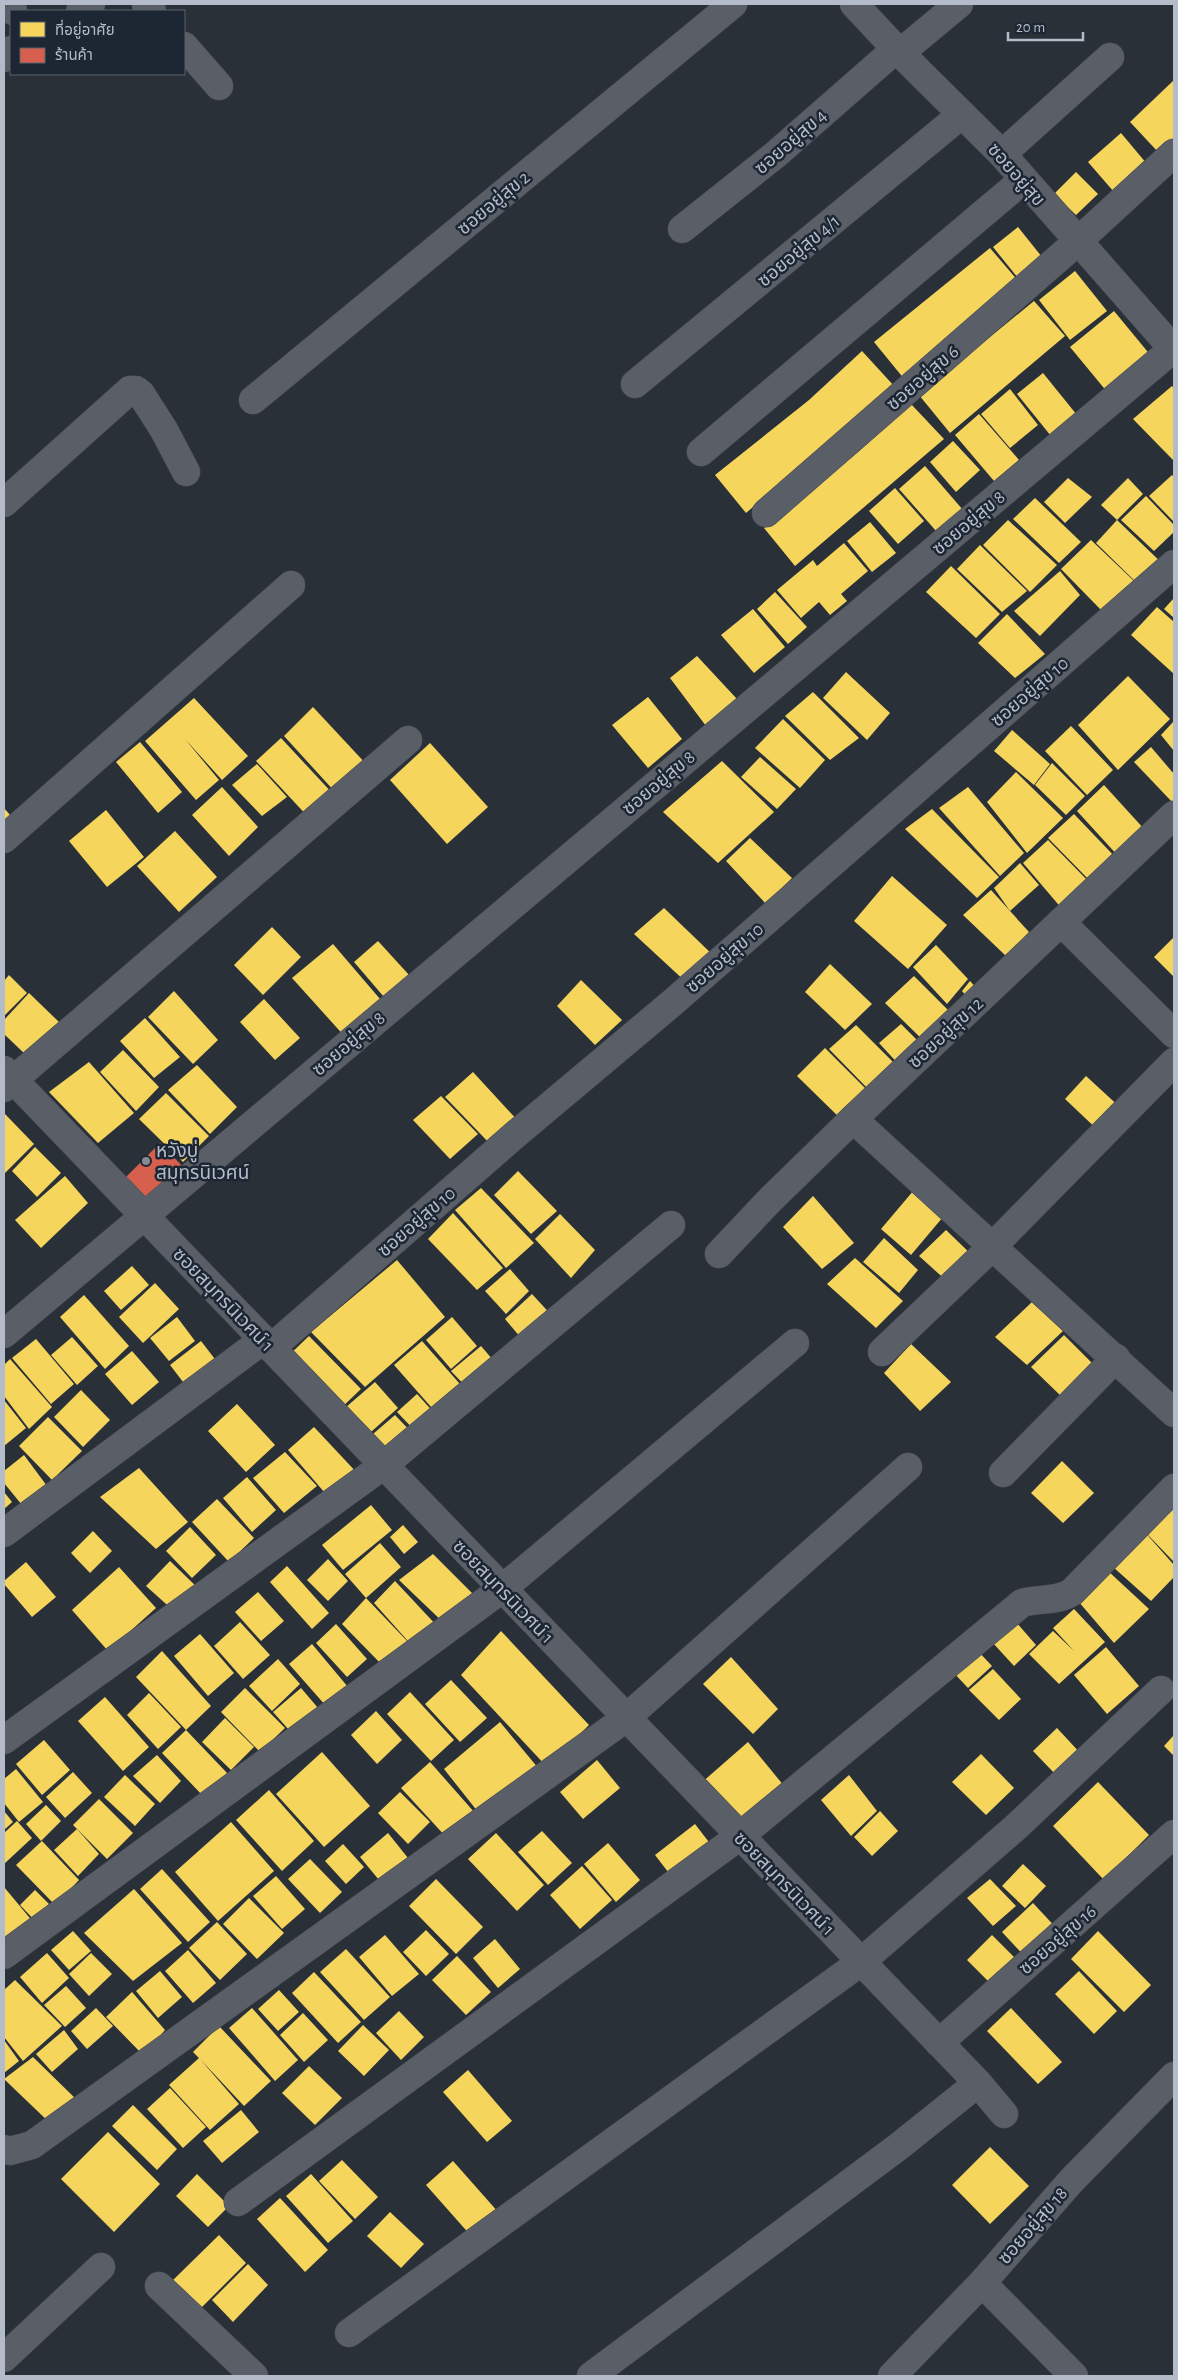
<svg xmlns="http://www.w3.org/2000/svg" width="1178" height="2380" font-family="'Alegreya Sans','Noto Sans Thai',sans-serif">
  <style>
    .homes { fill: #f6d55c }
    .shops { fill: #d6604d }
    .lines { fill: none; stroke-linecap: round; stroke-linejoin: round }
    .minor-casing { stroke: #484c53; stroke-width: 29 }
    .minor { stroke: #5a5e66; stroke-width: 28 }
    .poi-dot { fill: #848b96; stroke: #1d2633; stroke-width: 2 }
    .labels { text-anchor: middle; stroke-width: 5; stroke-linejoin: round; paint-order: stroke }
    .street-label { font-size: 19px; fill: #b4bcc9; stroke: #1d2633 }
    .poi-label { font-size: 19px; fill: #b4bcc9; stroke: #1d2633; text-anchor: start }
  </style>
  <rect width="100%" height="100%" fill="#2a3038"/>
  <g class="homes">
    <polygon points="1174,80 1174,138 1159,153 1130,122"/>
    <polygon points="1121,133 1147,164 1114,192 1088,162"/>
    <polygon points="1076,172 1098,194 1076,215 1054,194"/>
    <polygon points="1018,227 1046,262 1022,283 993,247"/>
    <polygon points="990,248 1020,283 905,380 874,342"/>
    <polygon points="1075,271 1107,311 1070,340 1039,300"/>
    <polygon points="1034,301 1065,336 950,433 919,395"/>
    <polygon points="1114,311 1152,357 1108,393 1070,347"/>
    <polygon points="862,351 895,387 746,513 715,475 809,400"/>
    <polygon points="1043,373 1077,415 1051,436 1017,394"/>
    <polygon points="1172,386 1174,389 1174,461 1133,419"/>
    <polygon points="1010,389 1038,425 1010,448 981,414"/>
    <polygon points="911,404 944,439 795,566 764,528 858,452"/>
    <polygon points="979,414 1019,460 994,481 955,435"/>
    <polygon points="953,441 980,470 956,492 930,462"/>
    <polygon points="925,466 963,510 937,532 899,489"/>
    <polygon points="1172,475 1174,477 1174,522 1149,496"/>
    <polygon points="1068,478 1092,497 1065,523 1044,502"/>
    <polygon points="1128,478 1143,494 1117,520 1101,505"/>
    <polygon points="895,488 924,521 898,544 869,511"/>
    <polygon points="1146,496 1174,525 1174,532 1154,551 1121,520"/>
    <polygon points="1035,498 1081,542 1059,563 1013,519"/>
    <polygon points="1008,520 1057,565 1030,592 983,545"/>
    <polygon points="1117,520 1165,566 1141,587 1096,543"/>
    <polygon points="870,522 896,553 872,572 847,541"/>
    <polygon points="1091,540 1134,581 1102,611 1061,569"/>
    <polygon points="844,543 868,571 841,594 847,601 830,615 819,602 801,618 777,590 813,560 817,566"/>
    <polygon points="980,545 1027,591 1002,612 957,569"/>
    <polygon points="951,566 1000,614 976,638 926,592"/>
    <polygon points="1060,571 1080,595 1040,636 1014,611"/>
    <polygon points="775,592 807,627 788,644 757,609"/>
    <polygon points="1174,598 1174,618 1164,609"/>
    <polygon points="1157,607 1174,622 1174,674 1131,635"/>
    <polygon points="753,609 785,647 754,673 721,635"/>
    <polygon points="1007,614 1045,654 1015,678 978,643"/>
    <polygon points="697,656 737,699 706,726 670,678"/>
    <polygon points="846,672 890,713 867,740 823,698"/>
    <polygon points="1128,676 1170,719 1118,770 1078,725"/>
    <polygon points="813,692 859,738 830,760 785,716"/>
    <polygon points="648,697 682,739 648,768 612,725"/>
    <polygon points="194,698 248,756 222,780 185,739 219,780 196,800 145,741"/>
    <polygon points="313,707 368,766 336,793 284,736"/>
    <polygon points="783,719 825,760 800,788 755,748"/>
    <polygon points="1174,721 1174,751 1161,735"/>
    <polygon points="1071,726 1113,770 1087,795 1045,751"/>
    <polygon points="1012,730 1050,764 1034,785 994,751"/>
    <polygon points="281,738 335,796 311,820 256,761"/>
    <polygon points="140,742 182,792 158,813 116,762"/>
    <polygon points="430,743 488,807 447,844 390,780"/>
    <polygon points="1151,747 1174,774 1174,804 1134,762"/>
    <polygon points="760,757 796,789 777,809 741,777"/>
    <polygon points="722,761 774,812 718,863 663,812"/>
    <polygon points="1052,763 1085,796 1066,815 1035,785"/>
    <polygon points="257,764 287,797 262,816 232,785"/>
    <polygon points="1016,772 1063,818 1027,853 987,802"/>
    <polygon points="1104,785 1145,830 1119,857 1077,811"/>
    <polygon points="222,787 258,827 229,856 192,815"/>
    <polygon points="968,787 1024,853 1000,876 939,808"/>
    <polygon points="4,808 16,822 4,832"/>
    <polygon points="932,809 999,877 977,898 905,829"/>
    <polygon points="106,810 144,857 107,887 69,841"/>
    <polygon points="1074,814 1118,860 1093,884 1048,838"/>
    <polygon points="175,831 217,877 179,912 137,866"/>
    <polygon points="750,838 792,878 766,904 726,861"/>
    <polygon points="1048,840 1091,884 1063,910 1023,863"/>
    <polygon points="1020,863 1039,885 1010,911 994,888"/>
    <polygon points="892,876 947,925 908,969 854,921"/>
    <polygon points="991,890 1029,932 1006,956 963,915"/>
    <polygon points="664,908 715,957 687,983 634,934"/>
    <polygon points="272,927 301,957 263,995 234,965"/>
    <polygon points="1174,937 1174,977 1154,957"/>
    <polygon points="378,941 410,976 384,997 354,962"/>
    <polygon points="333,944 386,1006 347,1039 292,978"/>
    <polygon points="936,945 968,979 947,1004 913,967"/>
    <polygon points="830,964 872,1004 845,1030 805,992"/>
    <polygon points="9,975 27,993 4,1016 4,981"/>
    <polygon points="914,976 955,1017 927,1044 885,1003"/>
    <polygon points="581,980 622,1020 595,1045 557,1006"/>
    <polygon points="970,981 981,993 972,1003 962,991"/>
    <polygon points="174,991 218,1040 193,1064 148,1017"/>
    <polygon points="29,993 59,1022 27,1056 4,1034 4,1020"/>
    <polygon points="264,999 300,1038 275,1060 240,1022"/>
    <polygon points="145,1018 180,1057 154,1078 120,1041"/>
    <polygon points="901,1024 924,1047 902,1068 879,1043"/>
    <polygon points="856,1025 899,1068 872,1093 829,1049"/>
    <polygon points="825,1048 871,1094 845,1123 797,1076"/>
    <polygon points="123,1050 159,1087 136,1111 100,1072"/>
    <polygon points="89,1062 134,1113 98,1143 49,1092"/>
    <polygon points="197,1065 237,1107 210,1134 168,1090"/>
    <polygon points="473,1072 520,1123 492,1146 445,1097"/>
    <polygon points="1086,1076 1123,1110 1102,1134 1065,1099"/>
    <polygon points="166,1093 209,1136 183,1162 139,1119"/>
    <polygon points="441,1096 478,1134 450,1159 413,1120"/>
    <polygon points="5,1114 34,1144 4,1174 4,1116"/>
    <polygon points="35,1147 61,1173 37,1197 12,1171"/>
    <polygon points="518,1171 557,1211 531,1234 494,1195"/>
    <polygon points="65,1176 88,1203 41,1248 15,1220"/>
    <polygon points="481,1188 534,1243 506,1268 455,1210"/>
    <polygon points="914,1190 943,1217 911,1255 881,1229"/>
    <polygon points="813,1196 854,1243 822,1269 783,1227"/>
    <polygon points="453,1213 503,1268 477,1290 428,1239"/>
    <polygon points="560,1214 595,1250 571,1278 535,1239"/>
    <polygon points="946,1230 975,1258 949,1283 919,1256"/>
    <polygon points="884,1238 918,1270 899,1293 863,1262"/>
    <polygon points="855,1258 903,1301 876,1328 827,1284"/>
    <polygon points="397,1260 445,1317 365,1387 311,1332"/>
    <polygon points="132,1266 149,1285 121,1310 104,1291"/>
    <polygon points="510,1269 529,1291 506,1314 485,1291"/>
    <polygon points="155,1283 179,1309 143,1343 119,1317"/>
    <polygon points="532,1294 555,1319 526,1344 505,1319"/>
    <polygon points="84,1295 129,1346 105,1369 60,1317"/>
    <polygon points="1032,1302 1063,1331 1027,1365 995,1337"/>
    <polygon points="177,1317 195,1341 169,1361 150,1338"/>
    <polygon points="452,1317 477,1346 451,1369 426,1340"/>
    <polygon points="1064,1335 1095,1366 1064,1399 1031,1367"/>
    <polygon points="309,1336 361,1389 337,1412 285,1359"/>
    <polygon points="72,1337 98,1366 77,1385 51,1355"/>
    <polygon points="36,1339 74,1384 51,1404 12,1358"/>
    <polygon points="201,1341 221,1367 190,1391 170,1365"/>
    <polygon points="422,1341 467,1392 439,1416 394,1365"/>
    <polygon points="911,1344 951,1382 920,1411 884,1373"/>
    <polygon points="481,1346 499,1367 470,1391 451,1371"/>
    <polygon points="132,1351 159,1382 132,1405 105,1374"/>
    <polygon points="10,1359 52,1407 29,1429 4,1396 4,1365"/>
    <polygon points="375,1382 398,1408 363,1439 338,1414"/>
    <polygon points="81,1390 110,1420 83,1447 54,1417"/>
    <polygon points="417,1394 438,1417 418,1434 397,1412"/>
    <polygon points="4,1400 26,1428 4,1446"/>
    <polygon points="237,1404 275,1445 246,1472 208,1431"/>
    <polygon points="395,1415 415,1436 393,1455 373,1434"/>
    <polygon points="48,1417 82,1451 52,1480 19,1446"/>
    <polygon points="314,1427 359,1475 331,1500 288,1450"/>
    <polygon points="285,1452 317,1486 284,1513 253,1478"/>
    <polygon points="24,1455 47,1486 22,1505 4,1483 4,1471"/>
    <polygon points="1062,1461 1094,1493 1063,1523 1031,1493"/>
    <polygon points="139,1468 188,1522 156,1549 100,1497"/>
    <polygon points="247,1477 276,1510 252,1532 223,1498"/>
    <polygon points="4,1492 12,1502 4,1509"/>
    <polygon points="217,1499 254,1538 229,1562 192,1522"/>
    <polygon points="1174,1501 1174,1562 1148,1535"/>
    <polygon points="371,1505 392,1530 343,1570 322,1545"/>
    <polygon points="403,1525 418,1542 404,1554 390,1537"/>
    <polygon points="190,1527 216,1555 192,1578 166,1551"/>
    <polygon points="1143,1530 1174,1565 1174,1577 1151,1601 1112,1566"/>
    <polygon points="93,1531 112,1551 90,1573 71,1553"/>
    <polygon points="380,1543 401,1567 366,1598 345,1574"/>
    <polygon points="433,1554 480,1601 447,1626 399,1580"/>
    <polygon points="328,1559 348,1581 328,1601 307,1580"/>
    <polygon points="170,1561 200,1590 175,1612 146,1586"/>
    <polygon points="26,1562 56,1597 32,1617 4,1584 4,1581"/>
    <polygon points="287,1566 329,1613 312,1629 270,1582"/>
    <polygon points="119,1567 156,1608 108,1651 72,1610"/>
    <polygon points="1107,1570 1149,1609 1114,1643 1078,1601"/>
    <polygon points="395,1581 439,1628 415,1649 374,1603"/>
    <polygon points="258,1592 284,1621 261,1641 235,1612"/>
    <polygon points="366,1598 409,1643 385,1668 342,1624"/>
    <polygon points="1074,1609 1105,1642 1059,1684 1029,1654 1053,1631 1074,1651 1053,1628"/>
    <polygon points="240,1622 270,1655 243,1679 214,1646"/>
    <polygon points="1016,1622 1036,1645 1014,1666 992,1642"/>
    <polygon points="336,1624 367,1659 347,1677 316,1643"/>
    <polygon points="501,1631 589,1725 547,1767 461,1675"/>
    <polygon points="200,1634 234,1673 208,1696 174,1656"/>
    <polygon points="312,1644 348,1687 326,1706 289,1664"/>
    <polygon points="1106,1647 1139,1686 1107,1714 1074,1675"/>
    <polygon points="977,1650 992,1666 968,1688 953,1672"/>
    <polygon points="162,1651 211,1706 186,1730 136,1677"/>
    <polygon points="731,1657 778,1709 753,1734 703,1684"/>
    <polygon points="278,1659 300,1684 272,1711 249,1686"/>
    <polygon points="993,1669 1021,1699 999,1720 969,1690"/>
    <polygon points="451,1680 487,1718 460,1742 425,1704"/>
    <polygon points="245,1688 285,1728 260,1752 221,1712"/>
    <polygon points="301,1688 324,1715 297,1739 273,1712"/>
    <polygon points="410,1692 454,1740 431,1761 387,1714"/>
    <polygon points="149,1693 181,1727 158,1749 127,1715"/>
    <polygon points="105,1697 149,1747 123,1771 78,1721"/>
    <polygon points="376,1711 402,1740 377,1764 351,1735"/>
    <polygon points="225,1718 254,1747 231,1770 202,1742"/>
    <polygon points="500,1722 539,1769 482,1817 444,1769"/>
    <polygon points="1057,1728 1082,1755 1058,1777 1033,1751"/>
    <polygon points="186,1730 228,1774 204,1797 162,1753"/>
    <polygon points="1174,1735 1174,1756 1164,1746"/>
    <polygon points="44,1740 70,1770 42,1795 16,1764"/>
    <polygon points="748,1742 789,1792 743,1831 700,1784"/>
    <polygon points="322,1752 370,1806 324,1847 276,1794"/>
    <polygon points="981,1754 1014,1788 986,1815 952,1782"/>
    <polygon points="157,1755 181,1781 160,1803 133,1776"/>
    <polygon points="597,1760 620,1788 583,1819 560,1792"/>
    <polygon points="430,1762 475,1813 447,1838 401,1788"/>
    <polygon points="16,1769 43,1802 19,1822 4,1803 4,1779"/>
    <polygon points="73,1772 92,1793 65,1818 46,1797"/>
    <polygon points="125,1775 155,1804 135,1826 104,1797"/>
    <polygon points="849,1775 877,1811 851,1836 821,1800"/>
    <polygon points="1098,1782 1149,1835 1104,1880 1053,1826"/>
    <polygon points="269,1790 314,1841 282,1871 236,1820"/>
    <polygon points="400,1792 430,1822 408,1844 378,1813"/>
    <polygon points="99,1799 133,1833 107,1859 73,1825"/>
    <polygon points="46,1805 61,1821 41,1841 26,1824"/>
    <polygon points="4,1811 13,1822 4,1830"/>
    <polygon points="880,1811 898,1831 872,1856 854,1837"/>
    <polygon points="17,1821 32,1838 4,1864 4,1833"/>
    <polygon points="231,1822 274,1871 218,1921 175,1872"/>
    <polygon points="695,1824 715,1850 675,1881 655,1855"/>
    <polygon points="77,1829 99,1854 78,1876 54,1850"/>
    <polygon points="542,1831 572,1863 548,1885 518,1852"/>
    <polygon points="388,1833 412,1863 384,1886 360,1857"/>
    <polygon points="496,1833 544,1885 517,1911 468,1859"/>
    <polygon points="42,1841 79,1880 55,1905 16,1865"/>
    <polygon points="608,1843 640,1880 616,1902 584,1864"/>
    <polygon points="343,1844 364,1867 346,1884 325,1861"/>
    <polygon points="310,1859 342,1892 320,1913 288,1879"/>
    <polygon points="1023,1864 1046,1886 1025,1908 1002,1886"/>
    <polygon points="582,1866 612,1900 580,1929 550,1895"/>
    <polygon points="162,1869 210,1922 188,1942 140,1889"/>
    <polygon points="276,1876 305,1909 282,1929 253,1896"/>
    <polygon points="436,1879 483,1927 456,1954 409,1906"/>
    <polygon points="990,1879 1016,1906 993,1926 967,1898"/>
    <polygon points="4,1887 34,1923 4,1948"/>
    <polygon points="134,1889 182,1943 133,1981 84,1933"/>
    <polygon points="35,1890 54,1909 39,1925 20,1905"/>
    <polygon points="249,1898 284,1933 257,1959 223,1924"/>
    <polygon points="1033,1903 1060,1932 1029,1961 1002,1932"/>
    <polygon points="217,1922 247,1954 220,1980 189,1948"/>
    <polygon points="426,1930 449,1954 426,1976 403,1952"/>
    <polygon points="73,1931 91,1951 69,1970 51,1950"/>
    <polygon points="1098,1931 1151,1985 1124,2012 1071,1959"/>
    <polygon points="385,1935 419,1974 392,1996 359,1957"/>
    <polygon points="992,1935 1015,1958 990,1983 967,1960"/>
    <polygon points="495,1939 520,1969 498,1988 473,1958"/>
    <polygon points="346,1949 390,1997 364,2020 320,1972"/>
    <polygon points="188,1950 216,1983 193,2003 165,1971"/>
    <polygon points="47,1953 69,1978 42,2003 20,1977"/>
    <polygon points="91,1953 112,1974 89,1996 69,1974"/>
    <polygon points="457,1956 491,1992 466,2015 432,1980"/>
    <polygon points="160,1971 182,1997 158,2018 136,1991"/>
    <polygon points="1079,1971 1117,2011 1094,2034 1055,1994"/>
    <polygon points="314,1972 361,2022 338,2043 292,1993"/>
    <polygon points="15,1980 62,2026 23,2061 4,2037 4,1990"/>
    <polygon points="66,1986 86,2008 65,2027 44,2005"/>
    <polygon points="279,1990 299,2012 278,2031 258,2009"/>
    <polygon points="132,1992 165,2030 143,2055 106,2017"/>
    <polygon points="96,2008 113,2026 87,2049 71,2031"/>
    <polygon points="252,2008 298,2060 275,2081 229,2028"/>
    <polygon points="1011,2008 1062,2062 1038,2084 987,2031"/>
    <polygon points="399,2011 424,2037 401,2060 376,2033"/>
    <polygon points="303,2013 328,2040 304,2062 280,2035"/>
    <polygon points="363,2025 389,2050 364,2076 338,2051"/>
    <polygon points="219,2026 271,2081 244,2106 200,2059 239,2104 210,2130 169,2085 199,2058 193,2052"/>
    <polygon points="64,2030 78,2049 52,2072 36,2054"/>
    <polygon points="4,2040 19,2061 4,2073"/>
    <polygon points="33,2057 79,2102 52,2125 4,2079"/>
    <polygon points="309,2066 342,2098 315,2125 282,2093"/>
    <polygon points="468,2070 512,2121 487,2142 443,2092"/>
    <polygon points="170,2088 206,2127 183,2148 147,2109"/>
    <polygon points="133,2105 177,2149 157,2170 112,2126"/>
    <polygon points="241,2110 259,2132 222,2163 203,2141"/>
    <polygon points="108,2132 160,2184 114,2232 61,2179"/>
    <polygon points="990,2147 1029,2186 990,2224 952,2185"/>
    <polygon points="342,2160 378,2197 355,2219 319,2181"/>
    <polygon points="453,2161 499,2213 472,2237 426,2185"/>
    <polygon points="197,2174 229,2206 208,2227 176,2196"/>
    <polygon points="311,2174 353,2221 328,2243 286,2196"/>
    <polygon points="280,2198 328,2250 305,2272 257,2219"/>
    <polygon points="390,2212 424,2244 401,2268 367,2236"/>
    <polygon points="219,2235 246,2263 198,2311 170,2283"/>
    <polygon points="248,2264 268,2285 233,2322 212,2300"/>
  </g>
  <polygon class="shops" points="160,1143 184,1168 143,1212 118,1185"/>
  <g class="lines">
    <defs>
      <g id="minor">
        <polyline points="7,4 13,11"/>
        <polyline points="146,4 152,11"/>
        <polyline points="854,4 896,49 1002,154 1174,350"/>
        <polyline points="80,11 91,4"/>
        <polyline points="184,46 219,86"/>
        <polyline points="900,53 959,4"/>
        <polyline points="4,58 11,50"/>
        <polyline points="1002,154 1110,57"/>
        <polyline points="682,229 775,155 896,49"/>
        <polyline points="635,384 961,115"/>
        <polyline points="253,400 733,4"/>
        <polyline points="701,452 1023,180"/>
        <polyline points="4,503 130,390 136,390 141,394 164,430 186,472"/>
        <polyline points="766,513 1077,242 1174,153"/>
        <polyline points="4,839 291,585"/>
        <polyline points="1061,922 1174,1034"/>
        <polyline points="4,1070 978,2083 1004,2114"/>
        <polyline points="4,1088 408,740"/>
        <polyline points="853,1119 1174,1413"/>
        <polyline points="719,1254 769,1201 853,1119 1174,815"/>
        <polyline points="4,1334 1173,349"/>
        <polyline points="271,1348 516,1134 672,1003 1174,564"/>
        <polyline points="882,1352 992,1247 1174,1062"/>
        <polyline points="1003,1473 1116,1358"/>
        <polyline points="4,1533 263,1340"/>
        <polyline points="4,1740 384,1465 671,1225"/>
        <polyline points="4,1955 502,1589 795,1343"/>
        <polyline points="939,2043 1174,1834"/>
        <polyline points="4,2149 10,2151 32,2145 626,1718 908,1467"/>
        <path d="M238,2202L740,1836L1022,1603C1038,1598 1057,1602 1072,1592L1174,1488"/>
        <polyline points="982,2283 1074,2376"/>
        <polyline points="159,2286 254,2376"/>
        <polyline points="349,2333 861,1962 1016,1827 1161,1690"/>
        <polyline points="4,2358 101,2267"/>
        <polyline points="591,2376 898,2147 978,2083"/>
        <polyline points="892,2376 982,2283 1071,2181 1174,2076"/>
      </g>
    </defs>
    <use href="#minor" class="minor-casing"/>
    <use href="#minor" class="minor"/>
  </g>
  <circle class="poi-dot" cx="146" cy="1161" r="5"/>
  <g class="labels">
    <g class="street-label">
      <text transform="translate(790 141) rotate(-41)" y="7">ซอยอยู่สุข 4</text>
      <text transform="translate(1017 174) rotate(49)" y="7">ซอยอยู่สุข</text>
      <text transform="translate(493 202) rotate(-40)" y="7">ซอยอยู่สุข 2</text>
      <text transform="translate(798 250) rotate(-40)" y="7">ซอยอยู่สุข 4/1</text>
      <text transform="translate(922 377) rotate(-41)" y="7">ซอยอยู่สุข 6</text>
      <text transform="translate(968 522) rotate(-40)" y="7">ซอยอยู่สุข 8</text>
      <text transform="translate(1029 691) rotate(-41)" y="7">ซอยอยู่สุข 10</text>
      <text transform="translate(658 782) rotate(-40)" y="7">ซอยอยู่สุข 8</text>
      <text transform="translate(724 957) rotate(-41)" y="7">ซอยอยู่สุข 10</text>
      <text transform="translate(945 1032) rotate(-43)" y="7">ซอยอยู่สุข 12</text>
      <text transform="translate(348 1043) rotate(-40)" y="7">ซอยอยู่สุข 8</text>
      <text transform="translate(416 1221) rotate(-41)" y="7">ซอยอยู่สุข 10</text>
      <text transform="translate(224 1299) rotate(46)" y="7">ซอยสมุทรนิเวศน์ 1</text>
      <text transform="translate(504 1591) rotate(46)" y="7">ซอยสมุทรนิเวศน์ 1</text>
      <text transform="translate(785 1883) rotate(46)" y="7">ซอยสมุทรนิเวศน์ 1</text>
      <text transform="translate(1057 1939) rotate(-41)" y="7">ซอยอยู่สุข 16</text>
      <text transform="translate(1032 2225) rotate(-49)" y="7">ซอยอยู่สุข 18</text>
    </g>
    <g class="poi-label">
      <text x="156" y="1157">หวังบู่<tspan x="156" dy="22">สมุทรนิเวศน์</tspan></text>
    </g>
  </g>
  <rect width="1178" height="2380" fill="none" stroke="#b4bcc9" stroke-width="10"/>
  <rect x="10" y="10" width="175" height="65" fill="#1d2633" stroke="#59626f"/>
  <rect x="20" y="22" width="25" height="15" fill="#f6d55c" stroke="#59626f"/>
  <text x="55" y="35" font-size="15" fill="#b4bcc9">ที่อยู่อาศัย</text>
  <rect x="20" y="48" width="25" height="15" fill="#d6604d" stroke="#59626f"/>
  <text x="55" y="60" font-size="15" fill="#b4bcc9">ร้านค้า</text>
  <path d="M1008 32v8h75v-8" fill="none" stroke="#b4bcc9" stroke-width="2.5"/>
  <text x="1016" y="32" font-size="15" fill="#b4bcc9" stroke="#1d2633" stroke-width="4" paint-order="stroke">20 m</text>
</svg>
